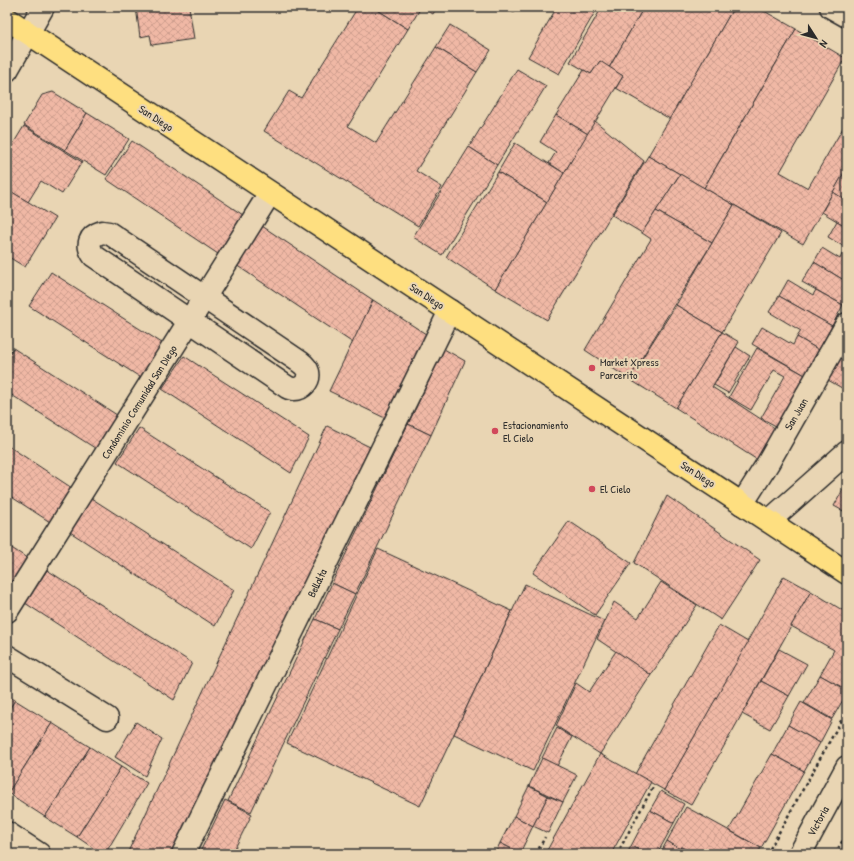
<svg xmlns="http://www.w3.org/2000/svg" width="854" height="861" font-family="'Patrick Hand',sans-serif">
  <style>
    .building { fill: url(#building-cross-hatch); stroke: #2b2b2b }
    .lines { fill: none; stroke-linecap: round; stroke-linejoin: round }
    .minor-casing { stroke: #2b2b2b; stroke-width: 25 }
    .major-casing { stroke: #2b2b2b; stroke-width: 25 }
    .path { stroke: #2b2b2b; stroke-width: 2.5; stroke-dasharray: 3 3; stroke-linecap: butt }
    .minor { stroke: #e9d5b3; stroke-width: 22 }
    .major { stroke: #fedf80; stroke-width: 22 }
    .poi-dot { fill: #d1495b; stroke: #e9d5b3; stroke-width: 1.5 }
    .labels { text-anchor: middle; stroke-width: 4; stroke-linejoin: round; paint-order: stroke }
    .street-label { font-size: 11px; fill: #2b2b2b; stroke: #e9d5b3 }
    .poi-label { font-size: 11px; fill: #2b2b2b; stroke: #e9d5b3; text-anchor: start }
  </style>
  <defs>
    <pattern id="building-cross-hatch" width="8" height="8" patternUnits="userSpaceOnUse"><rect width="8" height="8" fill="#f0b8a5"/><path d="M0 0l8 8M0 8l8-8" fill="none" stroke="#ce9e8e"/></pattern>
  </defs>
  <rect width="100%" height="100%" fill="#e9d5b3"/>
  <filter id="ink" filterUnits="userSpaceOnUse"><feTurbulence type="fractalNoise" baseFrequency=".025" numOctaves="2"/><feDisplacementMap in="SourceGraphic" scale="8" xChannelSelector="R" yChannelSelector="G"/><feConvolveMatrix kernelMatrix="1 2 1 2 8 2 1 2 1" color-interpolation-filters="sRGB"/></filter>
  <g filter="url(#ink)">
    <g class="building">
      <polygon points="136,7 189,7 194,39 152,45 150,35 140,37"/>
      <polygon points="358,7 373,7 408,29 348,126 376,143 436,47 477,72 416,171 442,187 418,226 264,131 289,91 301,98"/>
      <polygon points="373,7 418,7 420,9 408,29"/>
      <polygon points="421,7 437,7 433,14"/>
      <polygon points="506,7 517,7 514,12"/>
      <polygon points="557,7 598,7 559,74 528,57"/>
      <polygon points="602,7 644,7 609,68 600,61 591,74 570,62"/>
      <polygon points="644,7 734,7 670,119 616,88 623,76 609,68"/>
      <polygon points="734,7 757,7 796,29 704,188 648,156"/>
      <polygon points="450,25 491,50 477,72 436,47"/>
      <polygon points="796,29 845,58 780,172 808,188 847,121 847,168 803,244 704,188"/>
      <polygon points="600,61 623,76 588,134 556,115 584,70 591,74"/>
      <polygon points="517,69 546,86 497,165 469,147"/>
      <polygon points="53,92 87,113 65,150 24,125 42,95"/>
      <polygon points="87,113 129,139 106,175 65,150"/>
      <polygon points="556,115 588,134 564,173 549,163 556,152 540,142"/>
      <polygon points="595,121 644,161 547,320 495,289"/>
      <polygon points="24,126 82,162 62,194 41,181 28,202 7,189 7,154"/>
      <polygon points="132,141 243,215 218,254 106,179"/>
      <polygon points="515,143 564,173 547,202 498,172"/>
      <polygon points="469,147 497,165 442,255 413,237"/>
      <polygon points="648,156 680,174 642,233 612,215"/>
      <polygon points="845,171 847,172 847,201 833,192"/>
      <polygon points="498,172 547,202 495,289 446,257"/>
      <polygon points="680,174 734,205 712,243 656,211"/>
      <polygon points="7,189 55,218 25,267 7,256"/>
      <polygon points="833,192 847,201 847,227 822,212"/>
      <polygon points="734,205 781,233 722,332 676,305"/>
      <polygon points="656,211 712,243 629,379 585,350 651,239 642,233"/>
      <polygon points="837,221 847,227 847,254 844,252 846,248 828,237"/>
      <polygon points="262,226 373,300 353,343 236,265"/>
      <polygon points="822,248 840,259 842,254 847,257 847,282 814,262"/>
      <polygon points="814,262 847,282 847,298 843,305 802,282"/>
      <polygon points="51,272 165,345 143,379 29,306"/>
      <polygon points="788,280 813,295 816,290 843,305 832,326 779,296"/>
      <polygon points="779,296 832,326 819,350 797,337 801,331 769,312"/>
      <polygon points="373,300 429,336 389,420 329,391"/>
      <polygon points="676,305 722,332 676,408 629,379"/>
      <polygon points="762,327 793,345 797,337 819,350 805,375 752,344"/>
      <polygon points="722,332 739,342 712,387 776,429 759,461 676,408"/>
      <polygon points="736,347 750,356 728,393 714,385"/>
      <polygon points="13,348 120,417 98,450 7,392 7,358"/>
      <polygon points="757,348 805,375 776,426 761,418 785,376 774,370 751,410 729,397"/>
      <polygon points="444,349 465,361 431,435 408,424"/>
      <polygon points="844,351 847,353 847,391 828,380"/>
      <polygon points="184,356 309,437 291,473 162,389"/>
      <polygon points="408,424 431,435 355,594 332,583"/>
      <polygon points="327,426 370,447 179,854 127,854"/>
      <polygon points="139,428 270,512 251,549 117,462"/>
      <polygon points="7,445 72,488 50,522 7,494"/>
      <polygon points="847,482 847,513 834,506"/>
      <polygon points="667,496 760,560 721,620 634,563"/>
      <polygon points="91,498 234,590 215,626 70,532"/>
      <polygon points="569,521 631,563 595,615 533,573"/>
      <polygon points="7,545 27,558 7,590"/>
      <polygon points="378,549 512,611 420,806 287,743"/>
      <polygon points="47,570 192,663 174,700 25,603"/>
      <polygon points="784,576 811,591 691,805 664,790"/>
      <polygon points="661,582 697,605 651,675 597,639 614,602 638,618"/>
      <polygon points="332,583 355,594 338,629 315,619"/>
      <polygon points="525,584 604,621 533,771 454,734"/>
      <polygon points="811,591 847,613 847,690 820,675 834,650 791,626"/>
      <polygon points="315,619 338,629 251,812 228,801"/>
      <polygon points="719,625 748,642 664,790 635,774"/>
      <polygon points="779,649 807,664 789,696 761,681"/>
      <polygon points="616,651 651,675 600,754 556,726 576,683 589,692"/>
      <polygon points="820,675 847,690 847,693 832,719 804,703"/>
      <polygon points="761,681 789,696 770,729 742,714"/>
      <polygon points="7,695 15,700 7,713"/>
      <polygon points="15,700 52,723 8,793 7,713"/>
      <polygon points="801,702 832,720 820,743 788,725"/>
      <polygon points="136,722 162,739 145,776 115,757"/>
      <polygon points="52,723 90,747 45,817 8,793"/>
      <polygon points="788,725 820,743 804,771 772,754"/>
      <polygon points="557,728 572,737 557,766 542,758"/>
      <polygon points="90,747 121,767 77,837 45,817"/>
      <polygon points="600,754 651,782 611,854 545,854"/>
      <polygon points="772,754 804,771 761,848 729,830"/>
      <polygon points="542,758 577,775 563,802 529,786"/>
      <polygon points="121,767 147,783 105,854 102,854 77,837"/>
      <polygon points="529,786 548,796 533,826 514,816"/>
      <polygon points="661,791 684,804 674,823 650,810"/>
      <polygon points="548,796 563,802 548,833 533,826"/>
      <polygon points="225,800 252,814 232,854 199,854"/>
      <polygon points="686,807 761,848 757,854 695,854 681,847 680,849 667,841"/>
      <polygon points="650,810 674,823 657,854 647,854 631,846"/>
      <polygon points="514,816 533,826 520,853 500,843"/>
      <polygon points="667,841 680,849 681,847 695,854 660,854"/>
      <polygon points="847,842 847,854 840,854"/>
      <polygon points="500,843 516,851 515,854 495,854"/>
      <polygon points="631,846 647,854 627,854"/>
    </g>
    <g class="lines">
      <defs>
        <g id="minor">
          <polyline points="831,7 847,16"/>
          <polyline points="7,70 43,7"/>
          <path d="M102,232L109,233L300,362C304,365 307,368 308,372C310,381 302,390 293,389C291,389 289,388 287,387L94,256C86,245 89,236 102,232Z"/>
          <polyline points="742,504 768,463 847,324"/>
          <polyline points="769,521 847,452"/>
          <polyline points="7,611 270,193"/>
          <polyline points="7,656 107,718"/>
          <polyline points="7,833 39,854"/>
          <polyline points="183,854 450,311"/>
          <polyline points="800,854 847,767"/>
        </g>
        <polyline id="major" points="7,19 847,573"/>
      </defs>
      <use href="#minor" class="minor-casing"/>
      <use href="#major" class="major-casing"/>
      <g class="path">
        <polyline points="536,854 545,837"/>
        <polyline points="617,854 653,787"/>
        <polyline points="767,854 847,710"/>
        <polyline points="835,854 847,833"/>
      </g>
      <use href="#minor" class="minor"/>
      <use href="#major" class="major"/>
    </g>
  </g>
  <g class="poi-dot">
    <circle cx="592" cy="368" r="4"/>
    <circle cx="495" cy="431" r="4"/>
    <circle cx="592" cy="489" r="4"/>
  </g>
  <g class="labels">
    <g class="street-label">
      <text transform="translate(156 118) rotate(33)" y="4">San Diego</text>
      <text transform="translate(427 296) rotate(33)" y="4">San Diego</text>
      <text transform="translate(139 402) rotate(-58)" y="4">Condominio Comunidad San Diego</text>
      <text transform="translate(796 414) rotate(-60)" y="4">San Juan</text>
      <text transform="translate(698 474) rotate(33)" y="4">San Diego</text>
      <text transform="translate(317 583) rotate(-64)" y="4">Bellalta</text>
      <text transform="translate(818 821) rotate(-61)" y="4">Victoria</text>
    </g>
    <g class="poi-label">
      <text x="600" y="366">Market Xpress<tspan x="600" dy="13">Parcerito</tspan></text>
      <text x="503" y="429">Estacionamiento<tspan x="503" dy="13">El Cielo</tspan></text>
      <text x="600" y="493">El Cielo</text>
    </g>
  </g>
  <rect width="854" height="861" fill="none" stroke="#e9d5b3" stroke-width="24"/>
  <rect x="12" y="12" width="830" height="837" fill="none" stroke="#2b2b2b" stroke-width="1.5" filter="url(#ink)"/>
  <g transform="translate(816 38) rotate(126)" stroke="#e9d5b3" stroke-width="3" paint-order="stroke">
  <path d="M0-3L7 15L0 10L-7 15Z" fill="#2b2b2b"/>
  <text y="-6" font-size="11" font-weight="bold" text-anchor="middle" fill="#2b2b2b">N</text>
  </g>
</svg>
